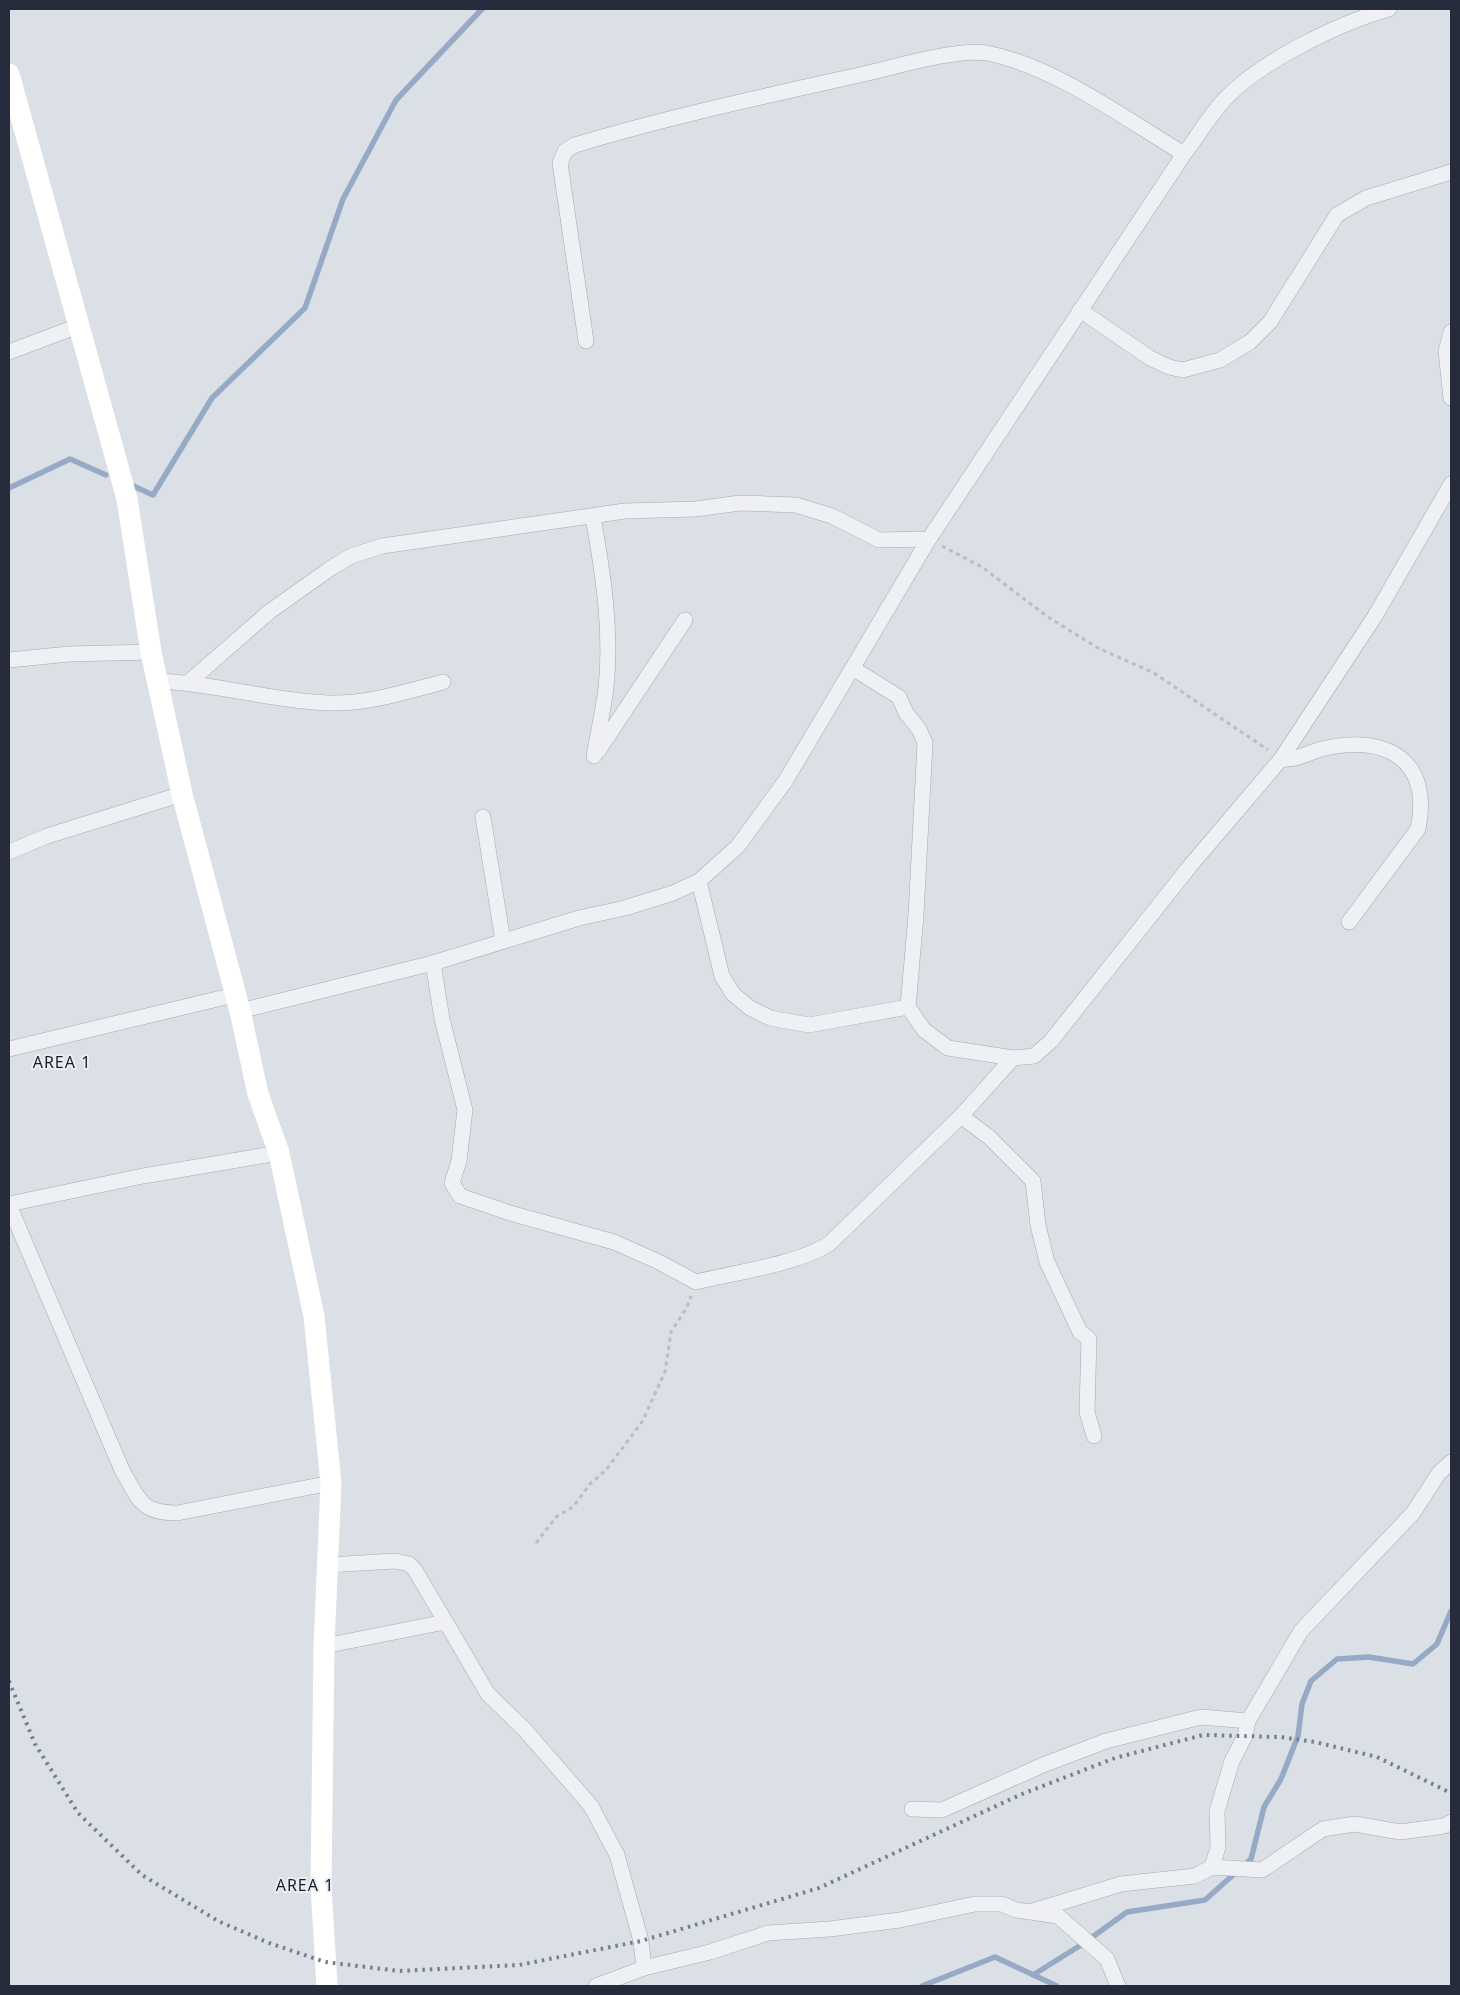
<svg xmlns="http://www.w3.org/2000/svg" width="1460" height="1995" font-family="'Noto Sans',sans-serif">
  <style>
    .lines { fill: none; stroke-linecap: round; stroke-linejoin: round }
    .stream { stroke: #96aac6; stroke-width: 5.5 }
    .street-casing { stroke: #a5a9b3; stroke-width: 16 }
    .path { stroke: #babdc4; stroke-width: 3; stroke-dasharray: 4 4; stroke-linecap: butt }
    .street { stroke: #eef0f4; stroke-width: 15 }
    .secondary { stroke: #fff; stroke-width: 21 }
    .rail { stroke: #757d8f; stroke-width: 4; stroke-dasharray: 2.5 5; stroke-linecap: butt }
    .labels { text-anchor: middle; stroke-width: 4; stroke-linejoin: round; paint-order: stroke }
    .quarter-label { font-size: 16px; letter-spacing: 1px; fill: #181d2c; stroke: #eaeef3 }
  </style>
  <rect width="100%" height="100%" fill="#dbdfe6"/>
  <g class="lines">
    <g class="stream">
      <polyline points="129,484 153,495 212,398 305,308 343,199 396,100 482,9"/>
      <polyline points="9,488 70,459 106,475"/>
      <polyline points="1091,1938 1127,1912 1205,1900 1251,1859 1264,1807 1281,1779 1298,1736 1302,1704 1311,1681 1337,1659 1369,1657 1413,1664 1437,1644 1451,1611"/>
      <polyline points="1033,1975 1081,1945"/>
      <polyline points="922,1986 995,1957 1057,1986"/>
    </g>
    <defs>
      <g id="street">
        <polyline points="1080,310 1150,358 1169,367 1183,370 1220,360 1250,342 1270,322 1337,215 1366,198 1451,172"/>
        <polyline points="1451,332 1446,351 1451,398"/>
        <path d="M586,341L560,163L565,151L575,145C671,116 770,95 868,73C898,66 959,48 987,53C1056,67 1124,118 1184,154"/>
        <polyline points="9,352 78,326"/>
        <path d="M593,517C603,573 612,631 606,688C603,711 598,734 594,756"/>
        <polyline points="9,660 69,654 151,652"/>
        <polyline points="854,669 899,697 906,713 919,729 925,743 916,915 908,1007 924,1030 948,1048 1013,1058 1034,1056 1051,1041 1190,866 1281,759 1375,616 1451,484"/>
        <path d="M158,681C215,683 270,701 328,703C368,704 405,692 443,682"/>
        <polyline points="189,682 269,612 331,568 351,556 382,546 625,511 696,509 740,503 796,505 832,516 879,540 929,539"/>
        <polyline points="598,751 685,620"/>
        <path d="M1281,759C1297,761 1310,751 1326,748C1388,735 1432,761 1418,829L1349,922"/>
        <polyline points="483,817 503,941"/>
        <polyline points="9,852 47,836 182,794"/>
        <polyline points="699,881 722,976 733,994 750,1008 770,1018 809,1025 908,1007"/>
        <path d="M433,963L442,1019L465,1110L459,1161L452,1183L460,1196L510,1213L614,1242L659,1262L696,1282C736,1272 795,1265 829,1244L961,1116L1013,1058"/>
        <path d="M240,1011L433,963L579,918L625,908L673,893L699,881L738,846L786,780L929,539L1184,154C1198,136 1210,115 1225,99C1261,61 1339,23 1389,9"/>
        <polyline points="9,1049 234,995"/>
        <polyline points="961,1116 989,1137 1033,1181 1038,1225 1047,1262 1080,1332 1089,1339 1087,1412 1094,1436"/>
        <polyline points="9,1204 143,1176 279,1153"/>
        <path d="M9,1205L122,1470C139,1499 140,1513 177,1513L331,1483"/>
        <polyline points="328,1565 395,1561 409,1564 415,1570 488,1694 525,1730 591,1806 617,1855 641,1941 644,1968"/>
        <polyline points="324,1646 445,1622"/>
        <polyline points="1248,1721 1301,1631 1413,1513 1439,1473 1451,1462"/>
        <polyline points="912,1809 942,1810 1043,1765 1106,1741 1201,1717 1248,1721 1245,1736 1232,1761 1217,1811 1218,1847 1212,1867 1195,1876 1121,1884 1033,1911"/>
        <polyline points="1212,1867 1262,1870 1323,1829 1355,1824 1400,1832 1444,1826 1451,1822"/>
        <polyline points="596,1986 644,1968 710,1952 768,1933 830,1929 900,1920 975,1904 1002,1904 1016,1910 1058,1916 1107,1959 1118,1986"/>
      </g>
    </defs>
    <use href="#street" class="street-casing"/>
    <g class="path">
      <polyline points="942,546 982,567 1048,617 1098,648 1154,673 1268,750"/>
      <polyline points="536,1543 557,1516 573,1507 590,1484 606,1470 642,1422 665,1372 671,1332 687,1307 691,1296"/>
    </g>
    <use href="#street" class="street"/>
    <polyline class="secondary" points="9,74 127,499 151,652 182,794 240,1011 258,1094 279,1153 314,1316 331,1483 324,1646 321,1887 327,1986"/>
    <polyline class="rail" points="9,1681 35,1744 78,1813 142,1875 218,1921 269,1943 325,1962 399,1971 519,1965 641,1941 819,1888 1022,1794 1115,1758 1203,1735 1280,1737 1315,1742 1377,1757 1451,1793"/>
  </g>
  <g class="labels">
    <g class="quarter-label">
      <text x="62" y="1068">AREA 1</text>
      <text x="305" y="1891">AREA 1</text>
    </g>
  </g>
  <rect width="1460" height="1995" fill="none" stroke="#262c3b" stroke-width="20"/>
</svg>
